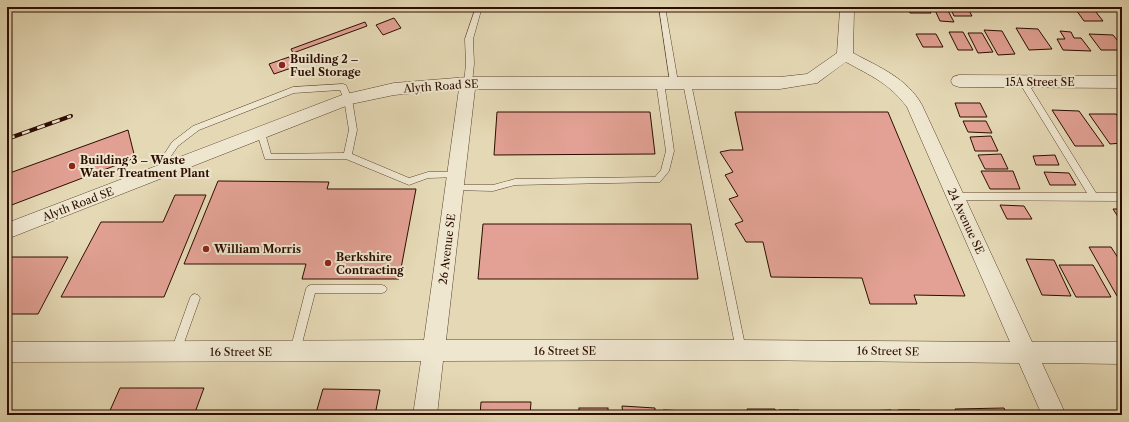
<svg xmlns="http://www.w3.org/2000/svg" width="1129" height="422" font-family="'Libre Caslon Text',serif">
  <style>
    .building { fill: #e2a194; stroke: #2c0d00 }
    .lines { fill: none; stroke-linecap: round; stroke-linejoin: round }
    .service-casing { stroke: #5a402d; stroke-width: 1 }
    .minor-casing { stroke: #5a402d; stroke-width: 1 }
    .service { fill: #eee6cf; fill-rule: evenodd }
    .minor { fill: #eee6cf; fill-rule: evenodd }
    .rail-casing { stroke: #2c0d00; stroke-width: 4 }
    .rail { stroke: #eee6cf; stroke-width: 2.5; stroke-dasharray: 8; stroke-linecap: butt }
    .poi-dot { fill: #8f2418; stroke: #eee6cf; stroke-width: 1.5 }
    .labels { text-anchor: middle; stroke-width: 4; stroke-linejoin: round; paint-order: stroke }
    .poi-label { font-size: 11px; font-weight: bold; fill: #2c0d00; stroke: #eee6cf; text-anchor: start }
    .street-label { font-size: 11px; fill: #2c0d00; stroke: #eee6cf }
  </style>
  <rect width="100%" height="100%" fill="#e5d9b5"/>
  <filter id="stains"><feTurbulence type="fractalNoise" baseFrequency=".005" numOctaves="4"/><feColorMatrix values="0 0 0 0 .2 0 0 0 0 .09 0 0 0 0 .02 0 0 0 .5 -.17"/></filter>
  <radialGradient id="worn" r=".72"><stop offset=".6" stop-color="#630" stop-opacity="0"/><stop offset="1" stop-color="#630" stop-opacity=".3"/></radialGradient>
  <g class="building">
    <polygon points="907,7 927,7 931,13 910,13"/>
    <polygon points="950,7 967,7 972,16 954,16"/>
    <polygon points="1074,7 1092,7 1103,21 1084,21"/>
    <polygon points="934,8 947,9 954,22 940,21"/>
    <polygon points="394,18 401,28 383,35 376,25"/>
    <polygon points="365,22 367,26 293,53 291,49"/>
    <polygon points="1016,28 1038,29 1052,49 1029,50"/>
    <polygon points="984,30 1002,31 1015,54 998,55"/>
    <polygon points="1060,31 1071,32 1074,38 1081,38 1091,51 1063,50 1057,39 1065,39"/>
    <polygon points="949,32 963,32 973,50 958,50"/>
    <polygon points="968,33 982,33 993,52 978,53"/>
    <polygon points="916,34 936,34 943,47 923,47"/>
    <polygon points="1089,34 1113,35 1122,46 1122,50 1101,50"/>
    <polygon points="289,57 294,67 274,74 269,64"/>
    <polygon points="955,103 980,103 987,117 960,117"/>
    <polygon points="1052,110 1079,111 1104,146 1075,146"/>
    <polygon points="497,112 650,112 655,154 494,155"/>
    <polygon points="735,112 888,112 965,296 914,295 917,304 870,304 862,278 771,277 763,242 746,242 735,224 743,221 729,199 738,196 725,175 733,172 720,152 730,150 743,150"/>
    <polygon points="1089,114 1116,114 1122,122 1122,143 1110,144"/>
    <polygon points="963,121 986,121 992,133 968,132"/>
    <polygon points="128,130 135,158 9,206 7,174"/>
    <polygon points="991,136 998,151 975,151 970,137"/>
    <polygon points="1001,154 1008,169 985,169 978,155"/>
    <polygon points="1055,155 1059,165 1036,165 1033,156"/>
    <polygon points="981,171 1013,171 1020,189 990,189"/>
    <polygon points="1044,172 1069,173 1076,185 1050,185"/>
    <polygon points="218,181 329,182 327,189 416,189 399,279 302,279 306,264 184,264"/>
    <polygon points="175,195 206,195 164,297 61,297 101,222 163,222"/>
    <polygon points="1000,205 1024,206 1032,219 1007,219"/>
    <polygon points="1113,209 1122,209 1122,223"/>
    <polygon points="483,224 691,224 698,279 478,279"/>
    <polygon points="1089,247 1111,247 1122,264 1122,296 1117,296"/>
    <polygon points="7,257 68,257 38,314 7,314"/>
    <polygon points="1026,259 1054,260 1071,296 1042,295"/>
    <polygon points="1059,265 1093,265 1111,297 1076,297"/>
    <polygon points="120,388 204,388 194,415 108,415"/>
    <polygon points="323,389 380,390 375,415 316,413"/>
    <polygon points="481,402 531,402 530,415 480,415"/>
    <polygon points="622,406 655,408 655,415 623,415"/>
    <rect x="579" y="408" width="29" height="7"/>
    <polygon points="1004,408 1007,415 957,415 955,409"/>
    <polygon points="747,409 775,409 776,415 748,415"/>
    <polygon points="663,410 688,411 688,415 663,415"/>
    <polygon points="779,410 799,410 800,415 780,415"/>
    <polygon points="891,410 892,415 867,415 866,411"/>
    <polygon points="898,410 920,410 922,415 900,415"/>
    <polygon points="718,411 743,412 743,415 719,415"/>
    <polygon points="807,412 832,412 833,415 808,415"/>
    <polygon points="838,412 862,412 863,415 838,415"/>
  </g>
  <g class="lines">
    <defs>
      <g id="service">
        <polygon points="476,7 482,7 473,39 474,64 472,83 468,86 464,83 466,64 465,39"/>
        <polygon points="659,7 665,7 678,82 674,85 670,82"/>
        <polygon points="660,79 664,82 674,151 669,171 660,182 515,185 493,191 452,190 451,188 452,186 455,185 493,185 515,179 655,177 661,170 666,151 656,82"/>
        <polygon points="1023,79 1026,80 1096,193 1122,193 1122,201 952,200 951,197 952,194 955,193 1087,193 1019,82"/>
        <polygon points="687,80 691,83 746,350 745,354 741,355 737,354 736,350 683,83"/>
        <polygon points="343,84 346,85 352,99 357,130 352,154 409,178 428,172 457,172 461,175 460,177 428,178 409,185 346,159 265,159 257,133 261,130 265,133 271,154 344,153 349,130 344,99 340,90 294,93 199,130 178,146 171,156 175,168 174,170 168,170 163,156 172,142 193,126 293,87"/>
        <polygon points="311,285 382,285 385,286 387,289 385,292 382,293 315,293 300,351 299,355 295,356 291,355 290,351 306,289 308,286"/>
        <polygon points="195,294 198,295 200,298 181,351 180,355 176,356 172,355 171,351 190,298 192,295"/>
      </g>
      <g id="minor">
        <path d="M842,7H856L854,10L853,53C879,67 907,78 922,105L1032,342H1122V364L1042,363L1066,415H1042L1019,363L741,360L443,361L437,415H413L421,361L7,362V342L424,340L459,89L394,95L351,104L7,239V223L342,95L394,83L468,77H780L807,74L837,53L840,10ZM846,62C871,76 889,83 907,107L1010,342L741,340H446L475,89H780L817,83Z"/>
        <polygon points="959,75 1122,76 1122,88 959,87 953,85 951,81 953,77"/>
      </g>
    </defs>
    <use href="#service" class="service-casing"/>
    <use href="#minor" class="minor-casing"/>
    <use href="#service" class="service"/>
    <use href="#minor" class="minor"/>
    <defs>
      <polyline id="rail" points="7,139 71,116"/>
    </defs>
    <use href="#rail" class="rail-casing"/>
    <use href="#rail" class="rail"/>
  </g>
  <g class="poi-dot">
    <circle cx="282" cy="65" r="4"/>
    <circle cx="72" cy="166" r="4"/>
    <circle cx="206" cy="249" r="4"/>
    <circle cx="328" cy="263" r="4"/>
  </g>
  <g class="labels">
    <g class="poi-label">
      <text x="290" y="63">Building 2 –<tspan x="290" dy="13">Fuel Storage</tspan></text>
      <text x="80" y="164">Building 3 – Waste<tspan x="80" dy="13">Water Treatment Plant</tspan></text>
      <text x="214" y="253">William Morris</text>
      <text x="336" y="261">Berkshire<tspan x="336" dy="13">Contracting</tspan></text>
    </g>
    <g class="street-label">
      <text x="1040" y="86">15A Street SE</text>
      <text transform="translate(441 86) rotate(-4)" y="4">Alyth Road SE</text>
      <text transform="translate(78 204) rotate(-21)" y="4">Alyth Road SE</text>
      <text transform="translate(966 221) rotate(65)" y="4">24 Avenue SE</text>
      <text transform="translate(447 249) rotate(-83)" y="4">26 Avenue SE</text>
      <text x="565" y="355">16 Street SE</text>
      <text transform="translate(888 351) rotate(1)" y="4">16 Street SE</text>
      <text x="241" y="356">16 Street SE</text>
    </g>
  </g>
  <rect width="1129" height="422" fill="none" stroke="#e5d9b5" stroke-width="24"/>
  <rect x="8" y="8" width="1113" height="406" fill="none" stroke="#2c0d00" stroke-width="2"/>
  <rect x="12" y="12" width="1105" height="398" fill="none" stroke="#2c0d00"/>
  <rect width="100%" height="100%" filter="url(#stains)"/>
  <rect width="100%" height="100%" fill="url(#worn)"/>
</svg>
